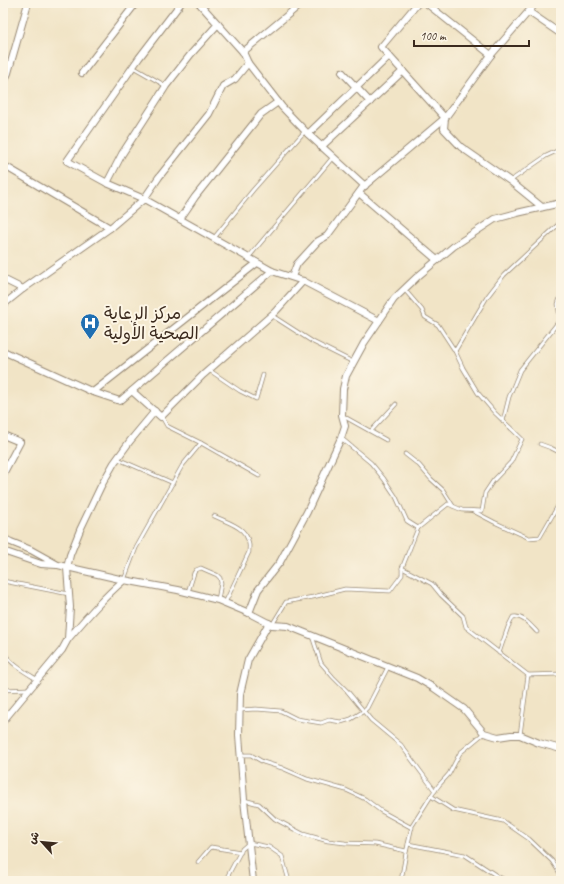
<svg xmlns="http://www.w3.org/2000/svg" width="564" height="884" font-family="Caveat,'Playpen Sans Arabic',sans-serif">
  <style>
    .lines { fill: none; stroke-linecap: round; stroke-linejoin: round }
    .lane-casing { stroke: #968772; stroke-width: 4.5 }
    .street-casing { stroke: #968772; stroke-width: 8 }
    .lane { stroke: #fff; stroke-width: 3 }
    .street { stroke: #fff; stroke-width: 6 }
    .labels { text-anchor: middle; stroke-width: 4; stroke-linejoin: round; paint-order: stroke }
    .poi-label { font-size: 17px; fill: #3b2a1e; stroke: #fcf5e5; text-anchor: start }
  </style>
  <rect width="100%" height="100%" fill="#fcf5e5"/>
  <filter id="ink" filterUnits="userSpaceOnUse"><feTurbulence type="fractalNoise" baseFrequency=".025" numOctaves="2"/><feDisplacementMap in="SourceGraphic" scale="8" xChannelSelector="R" yChannelSelector="G"/><feConvolveMatrix kernelMatrix="1 2 1 2 8 2 1 2 1" color-interpolation-filters="sRGB"/></filter>
  <filter id="wash" filterUnits="userSpaceOnUse"><feTurbulence type="fractalNoise" baseFrequency=".012" numOctaves="4" result="noise"/><feDisplacementMap in="SourceGraphic" scale="16" xChannelSelector="R" yChannelSelector="G"/><feGaussianBlur stdDeviation="0.9" result="paint"/><feColorMatrix in="noise" values="0 0 0 0 0 0 0 0 0 0 0 0 0 0 0 0 0 1.4 0 .05"/><feComposite in="paint" operator="in"/></filter>
  <g filter="url(#wash)">
    <rect width="100%" height="100%" fill="#f1e4c6"/>
  </g>
  <g filter="url(#ink)">
    <g class="lines">
      <defs>
        <g id="lane">
          <polyline points="133,67 166,86"/>
          <polyline points="510,181 546,156 561,149"/>
          <polyline points="214,238 253,190 305,131"/>
          <path d="M248,258C276,224 305,191 333,157"/>
          <polyline points="271,315 313,342 353,362"/>
          <polyline points="455,351 487,297 504,275 561,222"/>
          <polyline points="209,370 240,391 256,399 263,375"/>
          <polyline points="343,416 386,440"/>
          <polyline points="503,421 509,397 520,370 560,320 558,304 561,295"/>
          <polyline points="371,431 396,404"/>
          <polyline points="341,438 371,463 384,479 396,497 407,521 418,528 448,504 462,510 482,511 485,493 493,481 511,462 522,439 495,413 478,393 463,368 455,351 438,325 425,317 422,310 404,289"/>
          <polyline points="201,443 259,476"/>
          <polyline points="540,444 551,448 561,453"/>
          <polyline points="405,454 419,465 431,479 443,490 453,506"/>
          <polyline points="118,459 173,483"/>
          <polyline points="473,511 494,522 529,538 540,537 559,504 561,504"/>
          <path d="M214,516C231,524 252,528 249,552L225,603"/>
          <polyline points="402,568 432,584 441,595 463,616 466,627 528,675 520,735"/>
          <polyline points="124,580 136,548 182,466 201,443 167,426 162,417"/>
          <polyline points="3,581 69,594"/>
          <polyline points="188,592 194,573 196,570 201,568 217,575 220,578 221,583 218,600"/>
          <polyline points="272,625 286,602 313,597 345,589 390,591 402,575 402,568 418,528"/>
          <polyline points="312,636 321,663 333,677 348,692 371,720 401,745 435,791"/>
          <path d="M3,652C12,665 25,672 38,680"/>
          <path d="M499,653L508,627L513,617C523,615 531,626 537,632"/>
          <polyline points="528,675 561,674"/>
          <polyline points="3,690 28,689"/>
          <polyline points="240,710 256,709 281,711 297,719 321,723 329,720 341,722 351,719 364,711 367,708 388,667"/>
          <polyline points="241,755 251,755 263,762 282,768 307,779 346,790 359,796 365,799 381,811 412,828"/>
          <polyline points="431,796 453,810 503,821 529,839 552,861 561,875"/>
          <polyline points="244,800 259,804 275,819 303,834 328,841 345,843 375,844 406,851"/>
          <polyline points="408,844 465,855 497,876 507,881"/>
          <polyline points="198,862 211,847 241,852"/>
          <polyline points="225,881 242,849 249,843 269,847 282,856 289,881"/>
          <polyline points="401,881 406,853 412,826 431,796 439,785 449,774 460,753 484,733"/>
        </g>
        <g id="street">
          <polyline points="181,3 139,58 67,161 107,183 122,154 166,86 191,54 218,24"/>
          <polyline points="418,3 381,47 445,118 491,55 536,3"/>
          <polyline points="426,3 491,55"/>
          <polyline points="529,12 561,34"/>
          <polyline points="243,52 302,3"/>
          <polyline points="248,63 282,107 308,134 365,186"/>
          <polyline points="342,72 370,102"/>
          <polyline points="82,73 136,3"/>
          <polyline points="3,84 8,73 28,3"/>
          <polyline points="445,118 444,129 461,147 510,181 542,207"/>
          <polyline points="308,134 389,56"/>
          <polyline points="321,147 403,71"/>
          <polyline points="3,165 110,228 144,199 272,271 303,281 379,321"/>
          <polyline points="107,183 144,199 159,177 209,114 223,86 235,79 248,63 243,52 199,3"/>
          <polyline points="359,193 437,260"/>
          <polyline points="180,219 195,197 261,114 278,102"/>
          <polyline points="292,277 297,264 318,241 327,236 363,187 445,118"/>
          <polyline points="3,279 23,289 110,228"/>
          <polyline points="3,305 23,289"/>
          <polyline points="3,351 93,392 257,263"/>
          <polyline points="132,391 161,417 203,375 275,312 303,281"/>
          <polyline points="93,392 120,401 272,271"/>
          <polyline points="3,435 20,442 3,474"/>
          <polyline points="3,538 11,542 31,550 58,565 124,580 178,590 218,600 249,613 272,625 288,626 417,678 434,688 464,709 484,733 498,737 511,735 520,735 539,743 561,749"/>
          <polyline points="3,551 41,564 57,565"/>
          <polyline points="249,613 258,590 280,562 307,512 341,438 345,426 342,415 343,389 346,376 364,343 394,299 417,277 454,246 495,219 517,213 561,203"/>
          <path d="M68,639C86,618 103,598 124,580"/>
          <polyline points="3,721 62,650 68,639 70,607 67,568 70,555 80,530 101,486 114,463 130,441 155,411"/>
          <polyline points="253,881 244,800 239,735 240,694 248,660 269,623"/>
        </g>
      </defs>
      <use href="#lane" class="lane-casing"/>
      <use href="#street" class="street-casing"/>
      <use href="#lane" class="lane"/>
      <use href="#street" class="street"/>
    </g>
  </g>
  <defs>
    <symbol id="hospital-pin" viewBox="-11 -11 22 30"><path d="M0 17L-7.5 6A9.5 9.5 0 1 1 7.5 6Z" fill="#1f6fb2" stroke="#fcf5e5"/><path d="M-5-5h3v3.5h4V-5h3V5h-3V1.5h-4V5h-3Z" fill="#fff"/></symbol>
  </defs>
  <g fill-rule="evenodd">
    <use href="#hospital-pin" x="79" y="312" width="22" height="30"/>
  </g>
  <g class="labels">
    <g class="poi-label">
      <text x="104" y="319">مركز الرعاية<tspan x="104" dy="20">الصحية الأولية</tspan></text>
    </g>
  </g>
  <rect width="564" height="884" fill="none" stroke="#fcf5e5" stroke-width="16"/>
  <g transform="translate(42 842) rotate(297)" stroke="#fcf5e5" stroke-width="3" paint-order="stroke">
  <path d="M0-3L7 15L0 10L-7 15Z" fill="#3b2a1e"/>
  <text y="-6" font-size="11" font-weight="bold" text-anchor="middle" fill="#3b2a1e">ش</text>
  </g>
  <path d="M414 40v6h115v-6" fill="none" stroke="#3b2a1e" stroke-width="2"/>
  <text x="420" y="40" font-size="12" fill="#3b2a1e" stroke="#fcf5e5" stroke-width="3" paint-order="stroke">100 m</text>
</svg>
